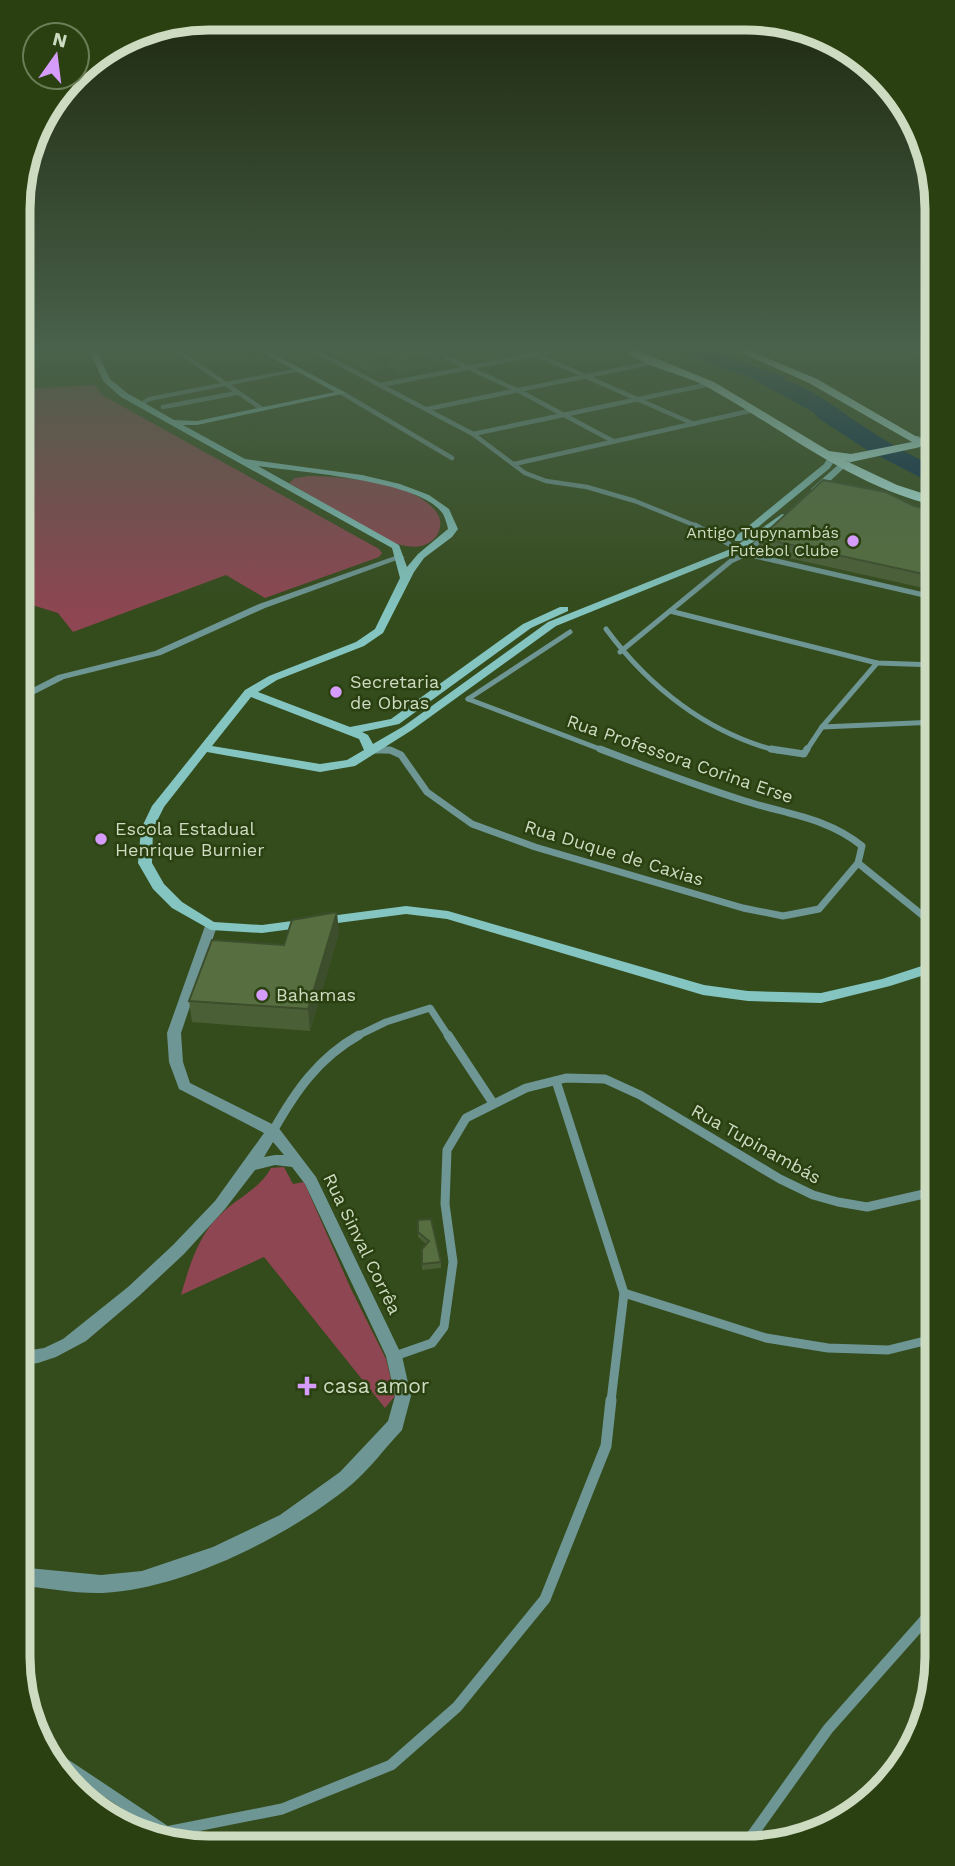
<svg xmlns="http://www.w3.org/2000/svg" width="955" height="1866" font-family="'Work Sans',sans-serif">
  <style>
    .green { fill: #8d4652 }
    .water { fill: #052c51 }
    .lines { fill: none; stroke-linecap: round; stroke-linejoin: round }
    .minor-far4 { stroke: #6e9694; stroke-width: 4.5 }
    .minor-far3 { stroke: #6e9694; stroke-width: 5 }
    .minor-far2 { stroke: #6e9694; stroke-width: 7 }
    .minor-far1 { stroke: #6e9694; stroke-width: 9 }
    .minor { stroke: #6e9694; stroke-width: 11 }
    .tertiary { fill: #6e9694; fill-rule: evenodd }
    .secondary { fill: #84c5c1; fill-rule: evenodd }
    .trunk { fill: #b6f3ef; fill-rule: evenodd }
    .wall { fill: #4b5f37 }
    .shaded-wall { fill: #3d4e2d }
    .building { fill: #576f40; stroke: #3d4e2d; stroke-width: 2 }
    .poi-dot { fill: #d59cfb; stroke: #2a4011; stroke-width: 2.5 }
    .labels { text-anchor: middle; stroke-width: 5; stroke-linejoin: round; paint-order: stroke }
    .far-poi-label { font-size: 16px; fill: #cddbc1; stroke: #2a4011; text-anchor: end }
    .poi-label { font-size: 18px; fill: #cddbc1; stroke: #2a4011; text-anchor: start }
    .street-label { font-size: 18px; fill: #cddbc1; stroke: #2a4011 }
    .near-poi-label { font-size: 21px; fill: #cddbc1; stroke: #2a4011; text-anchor: start }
    .rim { fill: none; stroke: #cddbc1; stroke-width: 9 }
  </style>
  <rect width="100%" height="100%" fill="#344b1c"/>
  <g class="green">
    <polygon points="95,385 102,395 379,549 382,553 379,557 265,598 226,575 73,632 58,613 19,601 19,389"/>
    <path d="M310,476C344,477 417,482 437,513C446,526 436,543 421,546C410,548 400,545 389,541L289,483L295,478Z"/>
    <path d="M284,1167L293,1184L304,1182L351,1289L386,1359L395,1396L385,1408L264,1257L181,1295C189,1267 198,1236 219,1216C238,1197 259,1190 271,1168Z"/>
  </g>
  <path class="water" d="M678,351H713L784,377L785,380C809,388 832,404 851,418C878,437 908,454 937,468V486L867,450L818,418L813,412L751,378Z"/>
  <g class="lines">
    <g class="minor-far4">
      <polyline points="178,351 262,409"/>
      <polyline points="315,351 473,434 525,473 546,481 587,487 635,501 699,527"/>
      <polyline points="432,351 519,391 613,441"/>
      <polyline points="528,351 694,424"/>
      <polyline points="381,385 553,351"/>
      <polyline points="342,393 452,458"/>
      <polyline points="163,407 237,393"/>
      <polyline points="427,409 655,362"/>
      <polyline points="473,434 710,384"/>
      <polyline points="514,464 754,410"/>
    </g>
    <g class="minor-far3">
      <polyline points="695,525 729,544"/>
      <polyline points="746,554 937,598"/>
      <polyline points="670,611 877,663 937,665"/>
      <path d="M606,629C649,687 707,733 778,751"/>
      <polyline points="620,652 731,561 746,554 766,534"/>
      <polyline points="468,699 570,632"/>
      <polyline points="468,699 605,751"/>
      <polyline points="822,727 937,722"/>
      <polyline points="374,750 392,751"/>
      <polyline points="806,751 822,727 877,663"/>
    </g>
    <g class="minor-far2">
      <polyline points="771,749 804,754 807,749"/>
      <path d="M374,750H390L401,755L427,792L472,824L535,847L743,908L783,916L819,909L858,863L862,846C827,817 784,814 742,800C695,785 647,767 600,749"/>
      <polyline points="858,863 937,927"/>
      <polyline points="355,1037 386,1022 430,1008 449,1037"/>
    </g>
    <g class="minor-far1">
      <polyline points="448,1035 493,1103"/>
      <polyline points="556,1081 624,1293 611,1401"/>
      <path d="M273,1131C295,1092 318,1058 359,1035"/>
      <polyline points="624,1293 766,1338 828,1348 888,1350 937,1338"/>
      <polyline points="395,1356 432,1343 444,1327 453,1262 445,1204 447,1150 466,1118 526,1088 566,1078 605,1079 640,1095 780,1179 813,1195 838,1202 867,1207 937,1191"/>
    </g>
    <g class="minor">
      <polyline points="53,1756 167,1832"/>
      <polyline points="156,1834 282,1809 391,1765 457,1707 545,1599 606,1446 611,1400"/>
      <polyline points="743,1848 828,1729 937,1606"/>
    </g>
    <g class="tertiary">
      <polygon points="906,351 915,351 937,359 937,363"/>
      <polygon points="299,368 302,370 301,371 150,401 140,407 137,405 148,397"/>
      <polygon points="398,555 405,557 265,608 161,655 64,679 19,702 19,695 58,675 155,651 259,604"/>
      <path d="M211,922L217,926L181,1033L183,1062L190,1083L278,1127L316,1177L402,1356L411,1396L402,1430C385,1448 369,1470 351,1485C289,1536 184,1589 103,1593C76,1594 46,1588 18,1585V1567L101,1575L142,1571L213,1547L280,1515L340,1472L388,1421L395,1396L386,1356L305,1184L292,1167L275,1165L255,1170L225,1209L184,1254L139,1296L86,1341L56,1357L38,1363L18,1366V1352L44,1348L63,1339L128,1287L173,1245L215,1201L264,1133L179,1089L169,1062L167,1033L205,926ZM273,1142L284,1155H275L264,1157Z"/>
    </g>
    <g class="secondary">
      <path d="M89,351H97L110,379L127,393L174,420L197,421L335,392L259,351H268L346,393L197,425H183L245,459L362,475L400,484L429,495L449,509L458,529L452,537L424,558L414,572L383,633L364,646L277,680L258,692L350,727L391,719L523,624L560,607H568V611L531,628L399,724L362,732L368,735L373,744L404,726L548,622L733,548L782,514L790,516L739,552L556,626L412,730L355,766L320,772L207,752L164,807L153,829L152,863L164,884L182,902L214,922L262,925L406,906L448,911L704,985L748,991L821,993L882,979L937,961V971L890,986L821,1003L748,1001L703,995L447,919L406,914L262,933L211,930L172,908L153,889L138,863L141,829L152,806L245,690L269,676L356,642L375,629L400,578L392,548L121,397L104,382ZM258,466C297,472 422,480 443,514C445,518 447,524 448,529L418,554L407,567L399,545ZM251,697L359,739L364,750L347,760L320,764L212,746Z"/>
      <polygon points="912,436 918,436 937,445 937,450 912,440"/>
      <polygon points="829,456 836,458 830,468 741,541 735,541 735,537 824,464"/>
      <polygon points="848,456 855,458 817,493 811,493 811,489"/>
    </g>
    <path class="trunk" d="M625,351H638L714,382L829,451L851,454L912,442L809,383L737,351H750L817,379L924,441L920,447L916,448L851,462L844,460L897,485L937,498V506C852,487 783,429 709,388C683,373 648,369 625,351Z"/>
  </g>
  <g class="wall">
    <polygon points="329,351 444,351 446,363 401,373 389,367 369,372"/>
    <polygon points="914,506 937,511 937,591 758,551 760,538"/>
    <polygon points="339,933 310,1031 192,1022 189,1001"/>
    <polygon points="418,1220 441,1262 441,1268 422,1270 422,1249 426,1244 418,1237"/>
  </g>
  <g class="shaded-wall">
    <polygon points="445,351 446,363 401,373 400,362"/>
    <polygon points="389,356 389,367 369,372 368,360"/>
    <polygon points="337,912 339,933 310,1031 308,1009"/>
  </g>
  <g class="building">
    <polygon points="349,351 445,351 400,362 389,356 368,360"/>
    <polygon points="823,480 886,492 914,506 937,511 937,577 760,538"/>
    <polygon points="337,912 308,1009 189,1001 212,940 284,945 292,920"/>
    <polygon points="431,1219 441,1262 422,1264 422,1249 429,1241 418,1232 418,1220"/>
  </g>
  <linearGradient id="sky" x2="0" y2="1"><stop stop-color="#1d290f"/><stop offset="0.57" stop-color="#4a614b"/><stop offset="1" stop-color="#4a614b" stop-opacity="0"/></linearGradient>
  <rect width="955" height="612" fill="url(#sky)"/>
  <g class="poi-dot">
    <circle cx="853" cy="541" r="7"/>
    <circle cx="336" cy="692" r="7"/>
    <circle cx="101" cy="839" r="7"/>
    <circle cx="262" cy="995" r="7"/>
    <path d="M303.5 1375.5h7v7h7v7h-7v7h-7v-7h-7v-7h7z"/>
  </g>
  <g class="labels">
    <g class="far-poi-label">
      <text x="839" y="538">Antigo Tupynambás<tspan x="839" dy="18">Futebol Clube</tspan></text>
    </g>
    <g class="poi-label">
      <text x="350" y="688">Secretaria<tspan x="350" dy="21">de Obras</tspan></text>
      <text x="115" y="835">Escola Estadual<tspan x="115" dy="21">Henrique Burnier</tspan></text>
      <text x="276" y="1001">Bahamas</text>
    </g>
    <g class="street-label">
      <text transform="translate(680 759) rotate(19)" y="6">Rua Professora Corina Erse</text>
      <text transform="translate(614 853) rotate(17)" y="6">Rua Duque de Caxias</text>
      <text transform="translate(756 1144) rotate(29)" y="6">Rua Tupinambás</text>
      <text transform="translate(362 1244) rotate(64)" y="6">Rua Sinval Corrêa</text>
    </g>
    <g class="near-poi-label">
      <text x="323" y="1393">casa amor</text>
    </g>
  </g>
  <path d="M0 0H955V1866H0ZM209 30H746A179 179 0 0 1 925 209V1657A179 179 0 0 1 746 1836H209A179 179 0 0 1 30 1657V209A179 179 0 0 1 209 30Z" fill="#2a4011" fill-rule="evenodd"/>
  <path class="rim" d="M209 30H746A179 179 0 0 1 925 209V1657A179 179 0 0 1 746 1836H209A179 179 0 0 1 30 1657V209A179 179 0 0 1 209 30Z"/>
  <g transform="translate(56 56) rotate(14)"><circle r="33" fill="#2a4011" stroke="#6b7e57" stroke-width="2"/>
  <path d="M0-5L12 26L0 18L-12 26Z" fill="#d59cfb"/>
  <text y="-10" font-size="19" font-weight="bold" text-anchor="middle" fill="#cddbc1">N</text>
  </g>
</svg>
